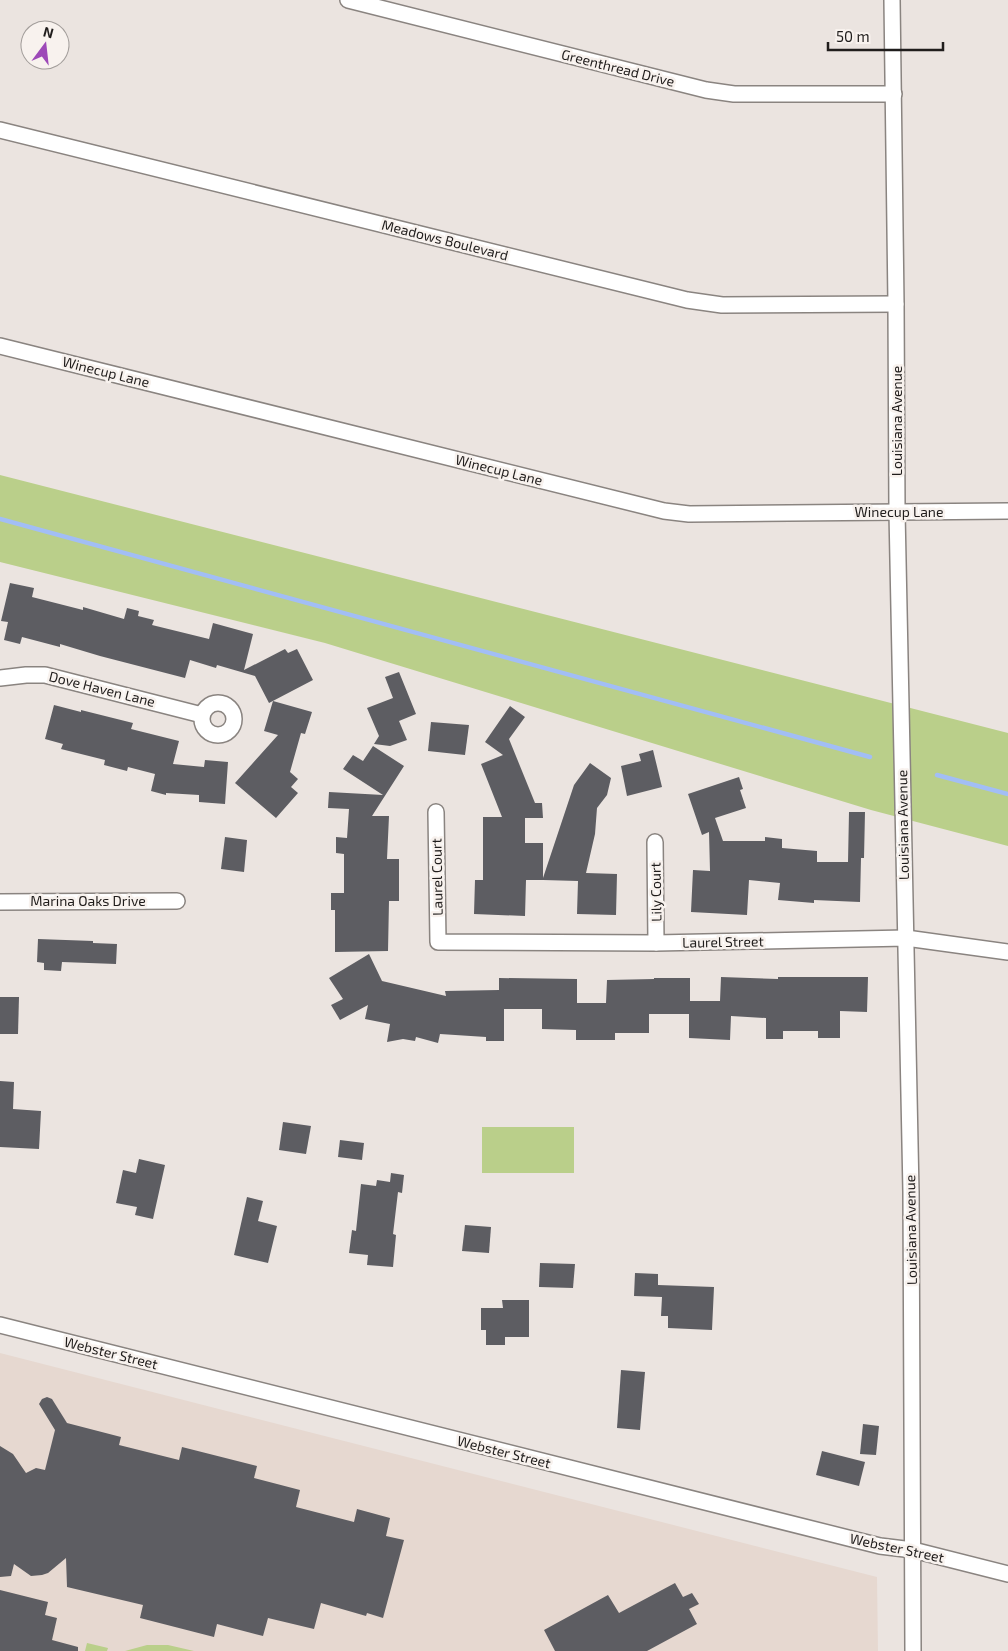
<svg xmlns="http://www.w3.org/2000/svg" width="1008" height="1651" font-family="'Exo 2',sans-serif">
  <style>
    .built { fill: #e6d8d0 }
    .green { fill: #bacf8a }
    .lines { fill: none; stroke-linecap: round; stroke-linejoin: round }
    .stream { stroke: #a2bef5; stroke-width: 4.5 }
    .building { fill: #5d5d62 }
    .minor-casing { stroke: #8a8480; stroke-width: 18 }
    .minor { stroke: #fff; stroke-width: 15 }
    .labels { text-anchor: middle; stroke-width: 5; stroke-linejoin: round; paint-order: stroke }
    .street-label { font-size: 14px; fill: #201d1c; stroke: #f8f2ee }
  </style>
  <rect width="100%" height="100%" fill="#ebe4e0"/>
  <polygon class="built" points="0,1353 877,1577 878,1651 0,1651"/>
  <g class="green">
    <polygon points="0,475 1008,733 1008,846 871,810 325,643 0,562"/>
    <rect x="482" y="1127" width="92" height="46"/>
    <polygon points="87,1643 108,1648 107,1651 85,1651"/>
    <polygon points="147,1645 168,1645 194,1651 125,1651"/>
  </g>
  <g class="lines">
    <g class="stream">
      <polyline points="0,519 870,757"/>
      <polyline points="937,775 1008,794"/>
    </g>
  </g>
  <g class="building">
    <polygon points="10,583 34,588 32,597 83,610 83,607 124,619 127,608 139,611 138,616 154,620 152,625 209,639 213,623 253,634 244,670 285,649 288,653 297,649 313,680 269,703 255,676 217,665 216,668 190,660 185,678 100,656 60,644 60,647 22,637 20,644 4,640 8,622 1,621"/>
    <polygon points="399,672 416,714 399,721 407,740 390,746 374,744 379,736 367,708 393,698 385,677"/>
    <polygon points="273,701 312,712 305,734 301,733 290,772 298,779 291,787 298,793 276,818 235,783 278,735 264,731"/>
    <polygon points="54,705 81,712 81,710 133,723 131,729 179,741 173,764 204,767 205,760 228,762 225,804 199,802 199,795 166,793 166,795 151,791 155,774 128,767 127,771 104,765 105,760 61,749 63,744 45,739"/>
    <polygon points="510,706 525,717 509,739 535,803 542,803 543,818 525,818 525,843 543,843 543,878 574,785 590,763 611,778 607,795 597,808 595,834 586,873 617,874 616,915 577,914 578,881 543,880 526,880 525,916 474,914 475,880 483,880 483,817 502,817 481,764 503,755 485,742"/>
    <polygon points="431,722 469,725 465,755 428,751"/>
    <polygon points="373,746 404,766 372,816 389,816 387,859 399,859 399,901 389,901 388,951 335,952 335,910 331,910 331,893 344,893 344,854 336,853 336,837 347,838 349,809 328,808 329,792 383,795 343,769 353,755 363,761"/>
    <polygon points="653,750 662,787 627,796 621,766 641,761 639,754"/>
    <polygon points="739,777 743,789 740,790 746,808 715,818 723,841 765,841 765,837 782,839 782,848 817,851 817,862 848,862 849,812 865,812 864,858 861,858 860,902 814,900 814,903 778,900 780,883 749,880 747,915 691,912 693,870 710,871 709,832 702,835 688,794"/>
    <polygon points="225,837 247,840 244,872 221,869"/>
    <polygon points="38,939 93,941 93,943 117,944 116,964 62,962 61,971 44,970 44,963 37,962"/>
    <polygon points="369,954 382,981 446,996 445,991 499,990 499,978 577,979 577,1003 606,1003 607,980 654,979 654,978 690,978 690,1001 720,1001 721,977 778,979 778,977 868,977 867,1012 840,1011 840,1038 818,1038 818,1031 783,1031 783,1039 766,1039 766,1018 731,1016 730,1040 689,1038 689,1014 649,1014 649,1033 615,1033 615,1040 576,1040 576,1030 542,1029 542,1009 504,1009 504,1041 486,1041 486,1037 440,1034 438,1043 416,1037 415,1041 403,1039 387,1042 390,1024 365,1019 368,1005 340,1020 331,1005 343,999 329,978"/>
    <polygon points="0,997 19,997 18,1034 0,1034"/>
    <polygon points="0,1081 14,1082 13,1109 41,1111 39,1149 0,1147"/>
    <polygon points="283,1122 311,1126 306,1154 279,1150"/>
    <polygon points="340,1140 364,1143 362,1160 338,1157"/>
    <polygon points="139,1159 165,1165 153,1219 135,1215 137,1207 116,1203 123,1170 136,1173"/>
    <polygon points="391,1173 404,1175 402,1193 398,1192 393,1234 396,1235 393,1267 367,1265 368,1255 349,1253 352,1230 356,1231 361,1184 376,1186 377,1180 390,1182"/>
    <polygon points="247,1197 263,1201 258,1221 277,1226 268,1263 234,1255"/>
    <polygon points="465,1225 491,1227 489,1253 462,1251"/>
    <polygon points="540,1263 575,1264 573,1288 539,1287"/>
    <polygon points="635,1273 658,1274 658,1285 714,1287 712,1330 668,1328 668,1316 661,1316 662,1297 634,1296"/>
    <polygon points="502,1300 529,1300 529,1337 505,1337 505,1345 486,1345 486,1330 481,1330 481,1308 503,1308"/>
    <polygon points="621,1370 645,1372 640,1430 617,1428"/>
    <polygon points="47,1397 52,1399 67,1423 121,1437 119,1445 179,1460 182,1447 257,1466 254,1478 300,1490 296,1507 354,1522 357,1509 390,1518 386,1536 404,1540 383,1618 367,1613 366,1616 321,1603 314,1629 268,1618 263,1636 217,1624 214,1637 140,1618 143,1605 67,1587 66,1558 48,1573 42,1575 31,1576 14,1564 11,1576 0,1577 0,1446 13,1454 26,1473 36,1468 45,1470 55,1430 39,1404 42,1399"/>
    <polygon points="863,1424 879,1426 876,1455 860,1454"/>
    <polygon points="822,1451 865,1462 859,1486 816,1475"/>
    <polygon points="675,1583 683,1597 692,1593 699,1604 689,1609 697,1624 647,1651 555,1651 544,1630 608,1595 619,1613"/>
    <polygon points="0,1590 48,1602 45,1615 57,1618 52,1640 78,1647 78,1651 0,1651"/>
  </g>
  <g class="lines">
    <defs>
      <g id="minor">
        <polyline points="348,0 706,90 734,94 894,94"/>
        <polyline points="892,0 896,304 897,512 911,1192 913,1651"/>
        <polyline points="0,130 687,300 722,305 896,304"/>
        <polyline points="0,346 664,511 689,514 1008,511"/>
        <polyline points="0,678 26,675 45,675 202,715"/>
        <circle cx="218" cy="719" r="16"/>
        <polyline points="436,812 438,942 656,943 906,938 1008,952"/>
        <polyline points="655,842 656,943"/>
        <polyline points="0,902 177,901"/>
        <polyline points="0,1325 880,1546 913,1550 1008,1574"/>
      </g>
    </defs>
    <use href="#minor" class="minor-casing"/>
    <use href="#minor" class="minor"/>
  </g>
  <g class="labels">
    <g class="street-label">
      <text transform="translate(618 68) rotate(14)" y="5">Greenthread Drive</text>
      <text transform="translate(445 240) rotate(14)" y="5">Meadows Boulevard</text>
      <text transform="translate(106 372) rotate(14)" y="5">Winecup Lane</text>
      <text transform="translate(897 421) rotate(-90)" y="5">Louisiana Avenue</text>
      <text transform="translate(499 470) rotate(14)" y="5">Winecup Lane</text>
      <text x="899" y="517">Winecup Lane</text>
      <text transform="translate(102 689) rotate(14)" y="5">Dove Haven Lane</text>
      <text transform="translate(903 825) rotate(-91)" y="5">Louisiana Avenue</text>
      <text transform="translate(437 877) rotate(-91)" y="5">Laurel Court</text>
      <text transform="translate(656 892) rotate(-91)" y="5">Lily Court</text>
      <text x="88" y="906">Marina Oaks Drive</text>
      <text transform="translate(723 942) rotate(-1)" y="5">Laurel Street</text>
      <text transform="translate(911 1230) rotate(-91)" y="5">Louisiana Avenue</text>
      <text transform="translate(111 1353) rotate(14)" y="5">Webster Street</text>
      <text transform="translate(504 1452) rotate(14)" y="5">Webster Street</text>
      <text transform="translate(897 1548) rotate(12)" y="5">Webster Street</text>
    </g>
  </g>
  <g transform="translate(45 45) rotate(15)"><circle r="24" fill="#f8f2ee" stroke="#a29d9a"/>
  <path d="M0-4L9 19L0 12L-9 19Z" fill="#9d49b8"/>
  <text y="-8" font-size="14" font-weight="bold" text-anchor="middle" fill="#201d1c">N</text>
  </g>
  <path d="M828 42v8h115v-8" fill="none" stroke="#201d1c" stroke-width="2.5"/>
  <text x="836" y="42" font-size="15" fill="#201d1c" stroke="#f8f2ee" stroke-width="4" paint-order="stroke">50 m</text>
</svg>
